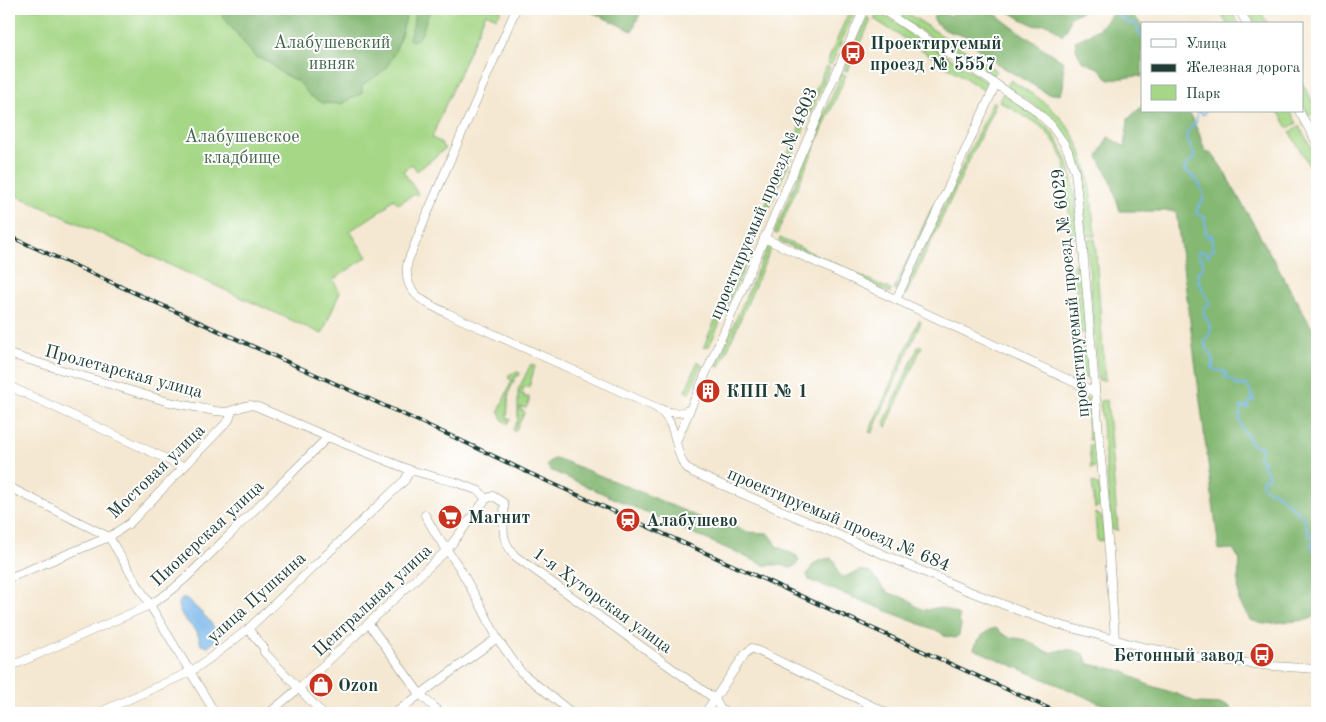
<svg xmlns="http://www.w3.org/2000/svg" width="1326" height="722" font-family="'Old Standard TT',serif">
  <style>
    .green { fill: #a5d786; stroke: #628a5d }
    .forest { fill: #84b873; stroke: #527a54 }
    .water { fill: #76b5e9; stroke: #4a798e }
    .lines { fill: none; stroke-linecap: round; stroke-linejoin: round }
    .stream { stroke: #76b5e9; stroke-width: 2 }
    .minor-casing { stroke: #8a9283; stroke-width: 9 }
    .minor { stroke: #fff; stroke-width: 8 }
    .rail-casing { stroke: #1f3d34; stroke-width: 4 }
    .rail { stroke: #fff; stroke-width: 2; stroke-dasharray: 5.5; stroke-linecap: butt }
    .labels { text-anchor: middle; stroke-width: 4; stroke-linejoin: round; paint-order: stroke }
    .park-label { font-size: 18px; fill: #406448; stroke: #fff }
    .poi-label { font-size: 18px; font-weight: bold; fill: #1f3d34; stroke: #fff; text-anchor: start }
    .street-label { font-size: 18px; fill: #1f3d34; stroke: #fff }
  </style>
  <rect width="100%" height="100%" fill="#fff"/>
  <filter id="ink" filterUnits="userSpaceOnUse"><feTurbulence type="fractalNoise" baseFrequency=".02" numOctaves="2"/><feDisplacementMap in="SourceGraphic" scale="10" xChannelSelector="R" yChannelSelector="G"/><feConvolveMatrix kernelMatrix="1 2 1 2 8 2 1 2 1" color-interpolation-filters="sRGB"/></filter>
  <filter id="wash" filterUnits="userSpaceOnUse"><feTurbulence type="fractalNoise" baseFrequency=".0096" numOctaves="4" result="noise"/><feDisplacementMap in="SourceGraphic" scale="20" xChannelSelector="R" yChannelSelector="G"/><feGaussianBlur stdDeviation="1.12" result="paint"/><feColorMatrix in="noise" values="0 0 0 0 0 0 0 0 0 0 0 0 0 0 0 0 0 1.4 0 .05"/><feComposite in="paint" operator="in"/></filter>
  <g filter="url(#wash)">
    <rect width="100%" height="100%" fill="#f5e8d2"/>
    <g class="green">
      <polygon points="9,9 502,9 497,18 486,13 438,122 432,138 440,142 445,149 417,171 412,164 403,171 418,194 416,195 415,194 398,204 394,199 387,204 388,206 350,231 367,257 333,280 340,292 322,334 9,192"/>
      <polygon points="850,9 856,9 831,65 827,63"/>
      <polygon points="887,9 901,9 997,71 992,77"/>
      <polygon points="1218,9 1230,9 1239,24 1227,24"/>
      <polygon points="1247,9 1259,9 1268,24 1255,24"/>
      <polygon points="878,11 988,83 985,91 874,19"/>
      <polygon points="867,17 871,20 848,71 844,70"/>
      <polygon points="826,66 830,68 761,227 757,225"/>
      <polygon points="842,73 846,75 777,234 774,233"/>
      <path d="M1011,80C1025,90 1042,99 1054,111C1090,145 1090,190 1095,236H1086C1081,188 1083,149 1044,113C1033,103 1019,95 1006,86Z"/>
      <polygon points="1302,83 1317,109 1317,111 1309,116 1302,104"/>
      <path d="M1003,93C1017,103 1032,111 1043,123C1076,154 1074,196 1078,237H1071L1065,164L1058,147L1049,135L1039,125L999,101Z"/>
      <polygon points="993,101 996,103 906,295 903,293"/>
      <polygon points="1278,111 1290,111 1297,123 1288,128"/>
      <polygon points="1299,126 1317,157 1317,179 1290,132"/>
      <polygon points="933,205 936,206 897,290 894,289"/>
      <polygon points="780,238 891,290 890,293 779,241"/>
      <polygon points="1095,239 1105,380 1098,380 1087,240"/>
      <polygon points="769,246 772,246 720,367 716,366 767,248"/>
      <polygon points="743,257 745,259 745,265 714,336 709,346 703,348"/>
      <polygon points="1073,264 1077,264 1081,266 1083,290 1076,291"/>
      <polygon points="1082,294 1083,295 1087,332 1080,334 1076,295"/>
      <polygon points="919,320 921,322 872,433 869,432"/>
      <polygon points="1084,337 1087,339 1090,380 1084,377 1080,343 1084,343"/>
      <polygon points="920,346 922,346 886,427 884,423 918,347"/>
      <polygon points="698,361 702,364 689,393 685,391"/>
      <polygon points="531,364 535,366 529,387 523,387 523,391 520,392 521,394 524,394 524,397 529,397 529,401 526,408 520,407 520,409 525,412 515,432 513,430 518,420 518,390"/>
      <polygon points="517,372 520,373 519,376 516,376 509,392 507,419 511,419 508,424 502,419 499,411 512,380 508,378 510,374"/>
      <polygon points="1085,397 1092,401 1095,438 1094,440 1089,440"/>
      <polygon points="1107,400 1118,530 1112,530 1100,401"/>
      <polygon points="1089,445 1096,445 1098,467 1091,468"/>
      <polygon points="1092,482 1099,486 1101,504 1095,509"/>
      <polygon points="1095,513 1102,517 1104,540 1097,541"/>
    </g>
    <g class="forest">
      <path d="M217,9H407C405,27 396,55 385,69C378,76 370,80 362,85V93L341,104L322,103L309,95L299,82L283,74L267,61L255,57Z"/>
      <path d="M415,9H432C430,12 428,16 426,20C423,30 423,39 411,41L409,38L413,27Z"/>
      <polygon points="585,9 642,9 632,31"/>
      <path d="M952,9H972L974,12L982,9H989L1011,26L1062,61C1064,73 1065,83 1061,94H1048L996,63L977,48L964,35C952,34 937,29 933,17L936,14H944L952,16Z"/>
      <path d="M1005,9H1086L1070,17L1068,27L1062,36C1052,26 1050,22 1036,26L1021,19Z"/>
      <path d="M1117,9L1125,10L1135,17L1142,26V77L1137,76L1109,80L1100,69L1082,61L1077,52L1075,41C1085,37 1095,32 1104,24C1109,19 1110,14 1117,9Z"/>
      <polygon points="1142,106 1142,111 1188,111 1199,133 1205,151 1213,155 1222,168 1317,337 1317,616 1307,620 1263,624 1250,620 1239,601 1238,578 1240,560 1233,549 1219,550 1176,211 1120,211 1111,181 1098,157 1108,137 1125,147 1128,119"/>
      <polygon points="554,459 559,459 643,493 721,527 731,526 736,526 746,532 767,533 771,536 776,546 797,556 799,561 796,565 792,568 781,565 764,565 550,470 547,466 550,461"/>
      <path d="M831,558L835,561C840,592 851,567 866,571C877,574 879,587 888,592C892,595 898,595 902,597C910,600 917,609 926,610C930,610 934,607 938,608C946,608 953,612 959,616V621L961,625L959,635L955,638L944,636L940,632L809,580L807,575C814,561 816,561 831,558Z"/>
      <path d="M996,628C1010,642 1012,635 1028,641C1036,644 1040,651 1049,652C1055,653 1051,652 1057,651C1066,648 1075,650 1084,654L1088,663L1093,665L1123,671L1146,684L1177,694L1197,703L1224,704L1229,706L1233,713H1123L974,649C977,640 985,630 996,628Z"/>
    </g>
    <path class="water" d="M186,598L207,618L218,633L217,639L208,647L201,645C200,641 199,636 197,633C190,623 178,616 178,603L182,599Z"/>
    <g class="lines">
      <g class="stream">
        <path d="M1110,9L1129,24L1133,22L1135,23C1139,28 1138,34 1142,37"/>
        <polyline points="1161,111 1163,111"/>
        <path d="M1205,111L1204,114H1202L1199,111L1197,112L1196,123C1189,128 1187,131 1186,140L1190,144L1191,150L1196,158C1190,159 1186,165 1184,171C1194,174 1205,189 1203,200L1197,208V214L1205,217C1204,222 1207,229 1206,235L1209,238L1210,235H1212L1213,238L1211,240L1214,249L1210,251L1209,256L1203,251L1198,252L1199,258H1202L1203,268L1198,271L1197,274L1199,276L1198,281C1203,287 1204,297 1210,302L1209,305L1204,307C1203,318 1207,319 1211,328L1208,338L1205,339L1204,343C1208,351 1216,357 1212,367L1214,370L1224,371L1226,373L1225,378L1233,379L1235,384L1240,386L1244,384L1248,386L1254,400L1249,402L1248,408L1245,407H1241C1237,428 1244,428 1252,445L1262,447V450L1258,456L1259,458L1262,459L1264,461L1262,465L1263,468L1269,474L1268,478L1263,479L1262,484L1264,488L1278,494L1304,518L1305,526L1308,528L1309,536H1314L1316,538L1317,541L1313,542L1311,545L1313,549H1317"/>
      </g>
    </g>
  </g>
  <g filter="url(#ink)">
    <g class="lines">
      <defs>
        <g id="minor">
          <path d="M516,9L432,202L408,261C401,292 423,302 447,313L655,407C676,420 673,440 682,461L684,465L692,472L966,590L1025,613L1060,625L1143,647L1202,658L1272,666L1317,669"/>
          <polyline points="881,9 1034,109 1051,125 1063,142 1068,151 1075,172 1082,238 1096,399 1109,552 1115,639"/>
          <polyline points="1239,9 1247,24"/>
          <polyline points="1299,111 1317,143"/>
          <polyline points="764,238 1095,392"/>
          <polyline points="896,300 996,84"/>
          <polyline points="9,354 169,402 215,411 227,412 245,406 251,405 258,407 328,437 410,470 439,478 455,482 479,491 486,499"/>
          <polyline points="9,386 184,467"/>
          <path d="M661,409C671,414 679,414 689,410"/>
          <polyline points="676,442 864,9"/>
          <polyline points="9,487 109,537 215,713"/>
          <polyline points="425,515 437,536 459,567 482,608 497,638 521,672 572,713"/>
          <polyline points="9,578 109,537 130,523 229,420 232,411"/>
          <polyline points="369,624 420,694 440,713"/>
          <polyline points="248,629 264,648 264,652 322,713"/>
          <polyline points="9,667 150,605 172,590 187,577 328,437"/>
          <path d="M98,713L190,672C210,659 229,644 248,629L405,480L410,470"/>
          <path d="M269,713L298,689L447,550L486,499L493,496L504,503C506,527 497,535 515,556L715,699L721,710L729,713"/>
          <polyline points="395,713 497,638"/>
          <polyline points="705,713 745,654 752,648 887,713"/>
        </g>
      </defs>
      <use href="#minor" class="minor-casing"/>
      <use href="#minor" class="minor"/>
      <defs>
        <polyline id="rail" points="9,236 460,440 529,473 1059,713"/>
      </defs>
      <use href="#rail" class="rail-casing"/>
      <use href="#rail" class="rail"/>
    </g>
  </g>
  <defs>
    <symbol id="bus-disc" viewBox="-11 -11 22 22"><circle r="9.5" fill="#c8321e" stroke="#fff"/><path d="M-5-6H5V4H4V6H2V4H-2V6H-4V4H-5ZM-3.5-4V0h7V-4ZM-3.5 1.2v1.5H-2V1.2ZM2 1.2v1.5H3.5V1.2Z" fill="#fff"/></symbol>
    <symbol id="building-disc" viewBox="-11 -11 22 22"><circle r="9.5" fill="#c8321e" stroke="#fff"/><path d="M-4-6H4V6H1V3H-1V6H-4ZM-2.5-4.3h1.7v1.8h-1.7ZM.8-4.3h1.7v1.8H.8ZM-2.5-1h1.7V.8h-1.7ZM.8-1h1.7V.8H.8Z" fill="#fff"/></symbol>
    <symbol id="supermarket-disc" viewBox="-11 -11 22 22"><circle r="9.5" fill="#c8321e" stroke="#fff"/><path d="M-6-5.5h2.5l.6 2H6L4.5 2H-2.5L-4.4-4H-6ZM-1.5 3.2a1.3 1.3 0 1 0 .1 0ZM3 3.2a1.3 1.3 0 1 0 .1 0Z" fill="#fff"/></symbol>
    <symbol id="station-disc" viewBox="-11 -11 22 22"><circle r="9.5" fill="#c8321e" stroke="#fff"/><path d="M-3-6H3Q5-6 5-4V2Q5 4 3 4L4.5 6H3L1.5 4h-3L-3 6H-4.5L-3 4Q-5 4-5 2V-4Q-5-6-3-6ZM-3.5-4v3h7v-3ZM-3.5 1v1.5H-2V1ZM2 1v1.5H3.5V1Z" fill="#fff"/></symbol>
    <symbol id="shop-disc" viewBox="-11 -11 22 22"><circle r="9.5" fill="#c8321e" stroke="#fff"/><path d="M-5-2.5h2.3a2.7 3.5 0 0 1 5.4 0H5L5.5 6h-11ZM-1.5-2.5h3a1.5 2.3 0 0 0-3 0Z" fill="#fff"/></symbol>
  </defs>
  <g fill-rule="evenodd">
    <use href="#bus-disc" x="839" y="39" width="28" height="28"/>
    <use href="#building-disc" x="694" y="377" width="28" height="28"/>
    <use href="#supermarket-disc" x="436" y="503" width="28" height="28"/>
    <use href="#station-disc" x="614" y="506" width="28" height="28"/>
    <use href="#bus-disc" x="1248" y="641" width="28" height="28"/>
    <use href="#shop-disc" x="307" y="671" width="28" height="28"/>
  </g>
  <g class="labels">
    <g class="park-label">
      <text x="332" y="48">Алабушевский<tspan x="332" dy="21">ивняк</tspan></text>
      <text x="242" y="142">Алабушевское<tspan x="242" dy="21">кладбище</tspan></text>
    </g>
    <g class="poi-label">
      <text x="870" y="49">Проектируемый<tspan x="870" dy="21">проезд № 5557</tspan></text>
      <text x="726" y="397">КПП № 1</text>
      <text x="468" y="523">Магнит</text>
      <text x="646" y="526">Алабушево</text>
      <text x="1244" y="661" text-anchor="end">Бетонный завод</text>
      <text x="338" y="691">Ozon</text>
    </g>
    <g class="street-label">
      <text transform="translate(763 203) rotate(-67)" y="6">проектируемый проезд № 4803</text>
      <text transform="translate(1070 293) rotate(-96)" y="6">проектируемый проезд № 6029</text>
      <text transform="translate(124 371) rotate(15)" y="6">Пролетарская улица</text>
      <text transform="translate(156 471) rotate(-44)" y="6">Мостовая улица</text>
      <text transform="translate(839 519) rotate(23)" y="6">проектируемый проезд № 684</text>
      <text transform="translate(207 533) rotate(-43)" y="6">Пионерская улица</text>
      <text transform="translate(256 597) rotate(-42)" y="6">улица Пушкина</text>
      <text transform="translate(372 600) rotate(-43)" y="6">Центральная улица</text>
      <text transform="translate(603 600) rotate(36)" y="6">1-я Хуторская улица</text>
    </g>
  </g>
  <rect width="1326" height="722" fill="none" stroke="#fff" stroke-width="30"/>
  <rect x="1141" y="22" width="162" height="90" fill="#ffffff" stroke="#a5b1ae"/>
  <rect x="1151" y="39" width="25" height="8" fill="#ffffff" stroke="#a5b1ae"/>
  <text x="1186" y="48" font-size="15" fill="#1f3d34">Улица</text>
  <rect x="1151" y="64" width="25" height="8" fill="#1f3d34" stroke="#a5b1ae"/>
  <text x="1186" y="72" font-size="15" fill="#1f3d34">Железная дорога</text>
  <rect x="1151" y="85" width="25" height="15" fill="#a5d786" stroke="#a5b1ae"/>
  <text x="1186" y="98" font-size="15" fill="#1f3d34">Парк</text>
</svg>
